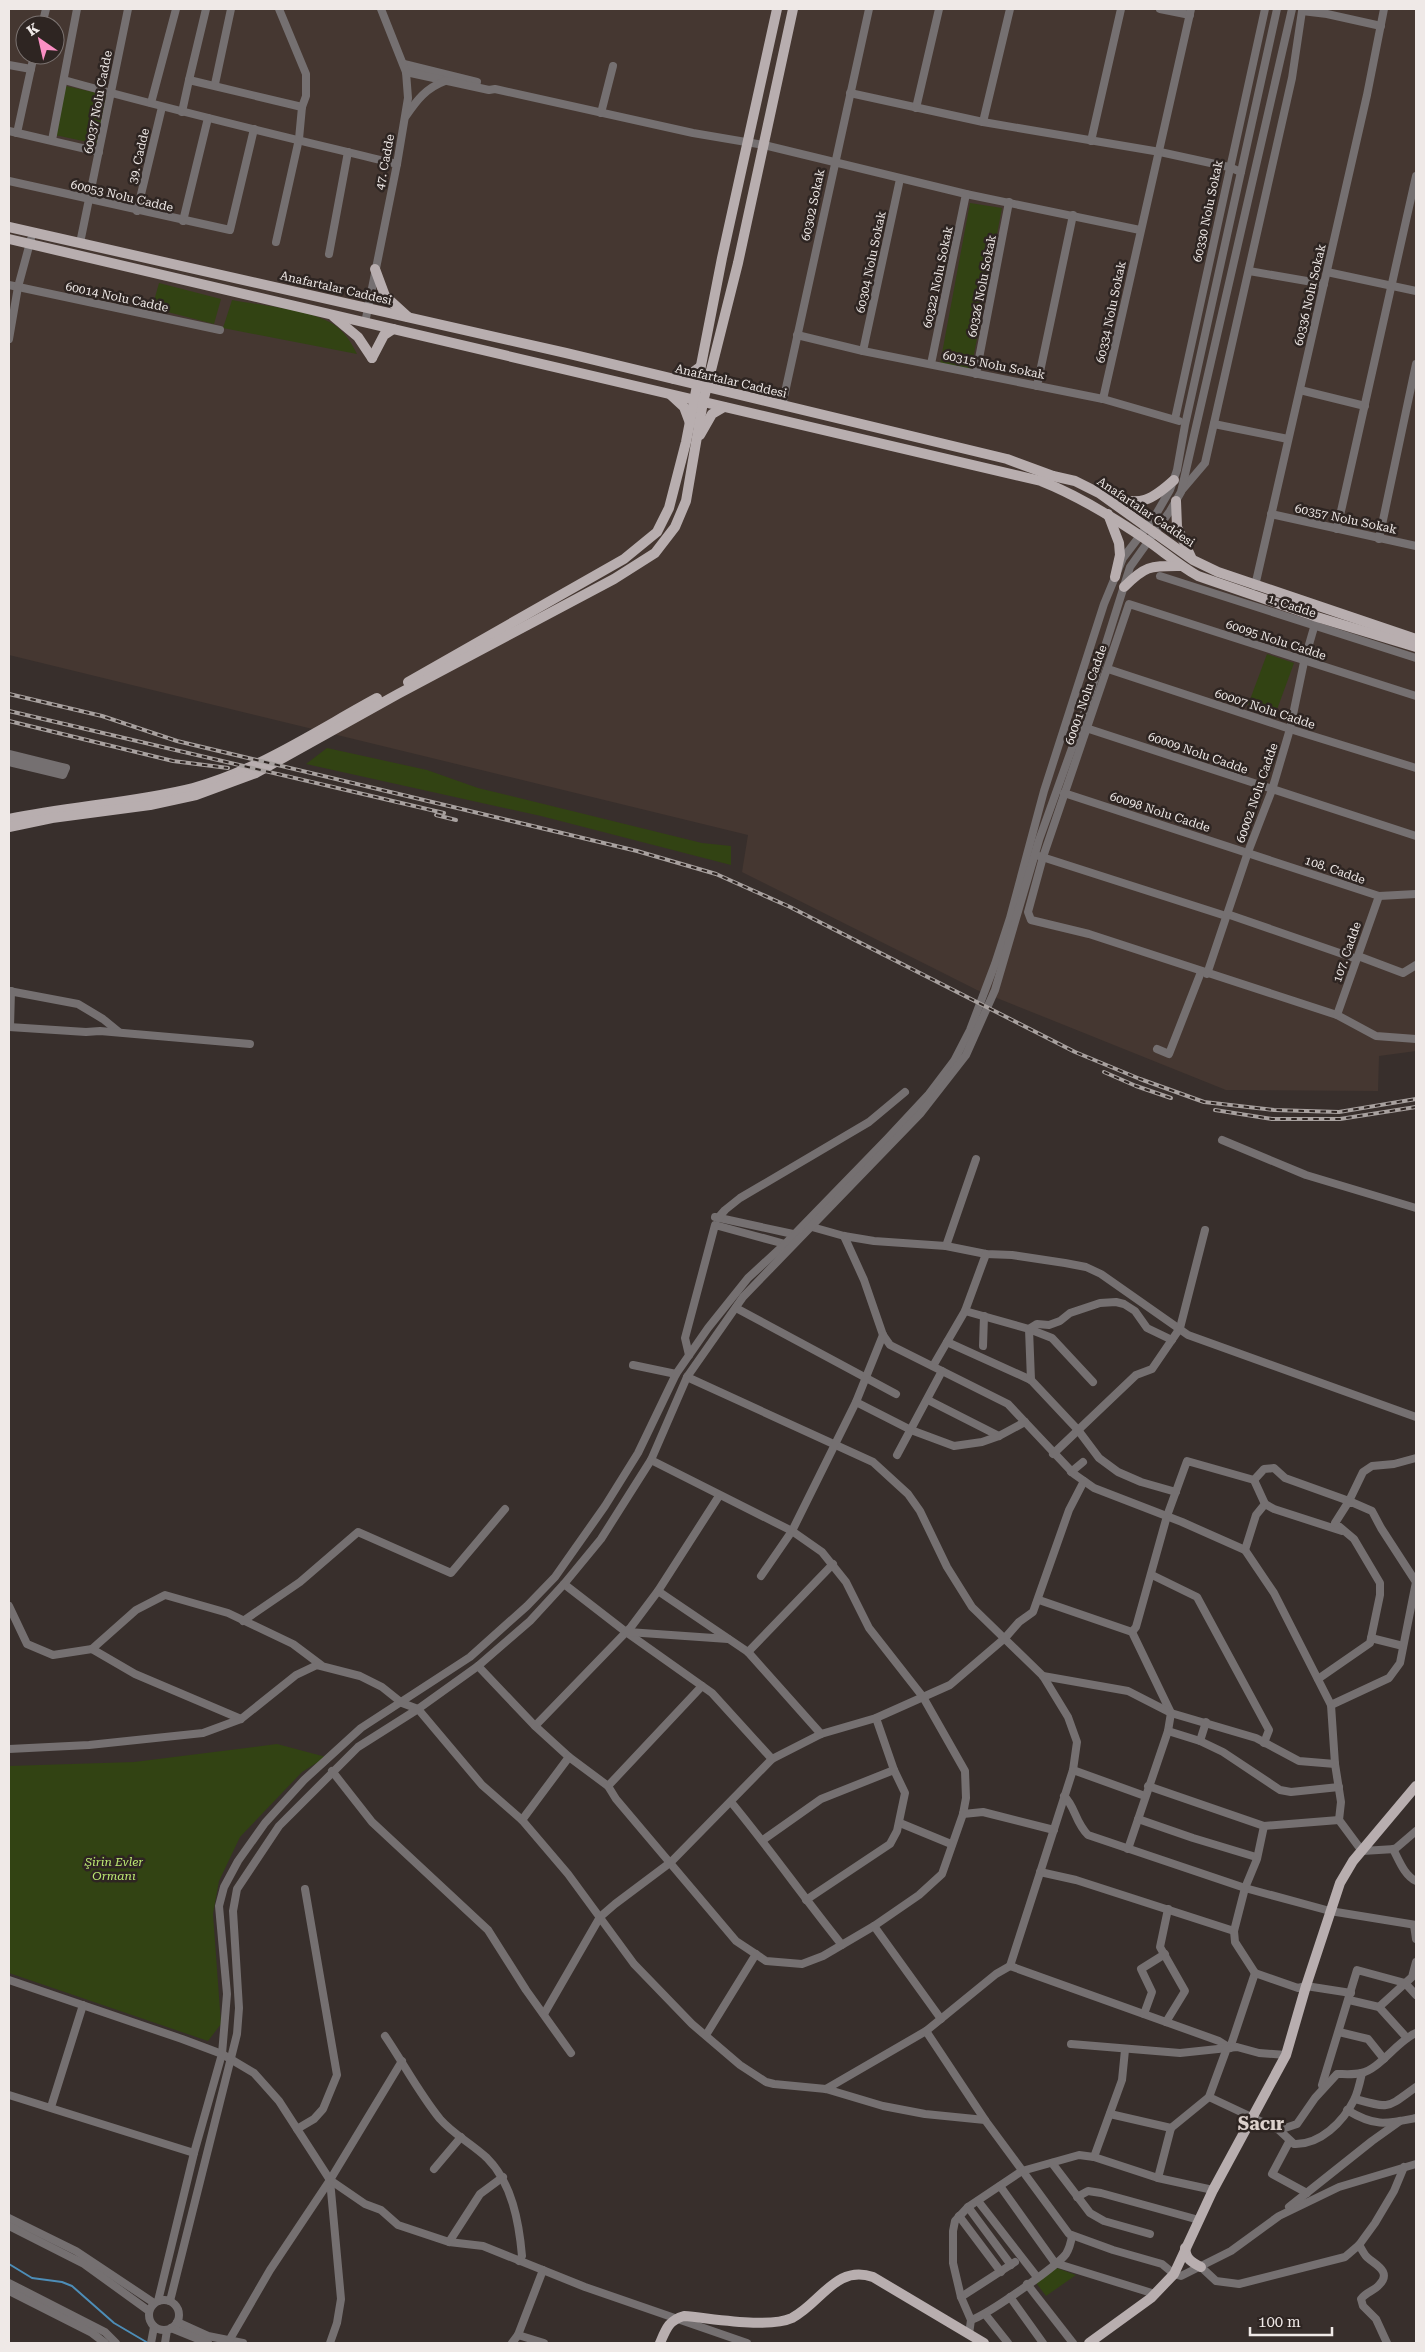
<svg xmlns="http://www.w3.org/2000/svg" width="1425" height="2352" font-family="'Roboto Serif',serif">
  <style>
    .built { fill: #453731; fill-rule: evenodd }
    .green { fill: #324313 }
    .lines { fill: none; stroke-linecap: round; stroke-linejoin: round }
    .stream { stroke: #4d8db7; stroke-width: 2 }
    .minor { stroke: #757071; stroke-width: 8 }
    .major { stroke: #b8aeaf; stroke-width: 10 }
    .rail-casing { stroke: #a8a19f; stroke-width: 4 }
    .rail { stroke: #2e2522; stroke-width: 2; stroke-dasharray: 5.5; stroke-linecap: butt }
    .labels { text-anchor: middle; stroke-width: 5; stroke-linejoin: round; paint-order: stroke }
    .street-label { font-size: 12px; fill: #efe9e7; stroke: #2e2522 }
    .park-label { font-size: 12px; font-style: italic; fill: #bdea74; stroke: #2e2522 }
    .district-label { font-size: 18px; font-weight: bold; fill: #ddd2cd; stroke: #2e2522 }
  </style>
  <rect width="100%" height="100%" fill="#382f2c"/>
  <path class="built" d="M9,9H1416V1051L1379,1056L1378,1091L1226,1090L977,990L742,872L748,835L9,655ZM25,25H55V55H25Z"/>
  <g class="green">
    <polygon points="66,86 106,95 97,144 55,135"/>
    <polygon points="970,203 1002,208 971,370 940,364"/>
    <polygon points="159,283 221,299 214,324 152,308"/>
    <path d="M232,300C259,305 311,310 333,324C345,332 351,342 357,354L223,328Z"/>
    <polygon points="1267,654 1294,663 1275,715 1248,705"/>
    <polygon points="327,748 427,770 478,788 702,843 731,846 731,865 541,816 306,764"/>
    <polygon points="277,1744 326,1757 302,1772 240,1837 219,1881 213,1914 221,2024 208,2041 9,1973 9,1766 134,1762"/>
    <polygon points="1054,2267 1076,2275 1046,2296 1034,2280"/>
  </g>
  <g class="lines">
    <polyline class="stream" points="9,2264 32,2278 62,2282 72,2286 114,2323 148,2343"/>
    <g class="minor">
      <polyline points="1160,9 1190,15"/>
      <polyline points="42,25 46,9"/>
      <polyline points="404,64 477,82"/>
      <polyline points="9,65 31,69"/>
      <polyline points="406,72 489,90 495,89 693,133 764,145 966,194 1140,230"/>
      <path d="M64,80C174,111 286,137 397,164"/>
      <polyline points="189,80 206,9"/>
      <polyline points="215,84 231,9"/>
      <polyline points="850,93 983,122 1160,152 1229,167 1241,172"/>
      <polyline points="151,103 176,9"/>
      <polyline points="916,108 939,9"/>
      <polyline points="182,112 189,80 302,107"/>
      <polyline points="601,113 613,66"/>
      <path d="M406,116C417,100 426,88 445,81"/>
      <polyline points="983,122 1010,9"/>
      <polyline points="9,131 99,152"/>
      <polyline points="17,133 34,55"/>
      <polyline points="52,140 77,9"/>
      <polyline points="1091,141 1121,9"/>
      <polyline points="9,181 230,230 254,129"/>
      <polyline points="137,211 162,107"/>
      <polyline points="183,221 208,118"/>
      <polyline points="276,242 299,139 302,107 306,96 306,74 279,9"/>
      <polyline points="80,243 128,9"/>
      <polyline points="329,254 348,152"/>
      <polyline points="1249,271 1324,284"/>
      <polyline points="1327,272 1416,291"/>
      <polyline points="9,285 220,330"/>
      <polyline points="365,323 397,164 408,98 406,72 381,9"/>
      <polyline points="797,335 863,351 1103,399 1179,421"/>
      <polyline points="9,339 18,287 31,239"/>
      <polyline points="863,351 900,179"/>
      <polyline points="931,364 966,194"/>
      <polyline points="976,374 1009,202"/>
      <polyline points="1037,386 1073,215"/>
      <polyline points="1300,390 1365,406"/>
      <polyline points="1103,399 1191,9"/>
      <polyline points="782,406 869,9"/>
      <polyline points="1175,419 1265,9"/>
      <polyline points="1214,424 1288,439"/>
      <polyline points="1182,490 1205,463 1292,78 1302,11 1327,14 1381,26"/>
      <polyline points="1271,514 1416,546"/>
      <polyline points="1337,529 1416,176"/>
      <polyline points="1379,539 1416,364"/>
      <polyline points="1160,576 1416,658"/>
      <polyline points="1255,586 1367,95 1384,9"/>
      <polyline points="1108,669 1290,729 1416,768"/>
      <polyline points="1416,696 1129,604 1043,857 1028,912 1031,920 1089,934 1337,1015 1376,1036 1416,1039"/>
      <polyline points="1086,728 1416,836"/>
      <polyline points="9,754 66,768 63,775 9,762"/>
      <polyline points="1064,793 1379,896 1416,894"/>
      <polyline points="1039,856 1226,916"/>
      <polyline points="1227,914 1357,959"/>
      <polyline points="1358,956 1403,973 1416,965"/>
      <polyline points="1207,974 1248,852 1272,790 1290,729 1304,662 1317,617"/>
      <polyline points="9,991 78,1004 103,1019 119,1032"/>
      <polyline points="1337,1015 1379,896"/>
      <polyline points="9,1027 86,1032 100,1031 250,1044"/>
      <polyline points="10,1027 11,991"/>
      <polyline points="1157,1049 1169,1054 1201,972"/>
      <polyline points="1222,1140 1306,1175 1416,1208"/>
      <polyline points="715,1217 793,1234"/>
      <polyline points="718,1218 725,1210 740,1198 869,1122 905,1092"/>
      <polyline points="812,1227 844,1236 874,1241 946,1246 986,1254 1012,1255 1065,1263 1086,1267 1101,1274 1188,1335 1416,1417"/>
      <polyline points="844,1236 864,1280 883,1335 890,1345 1008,1404 1074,1474 1094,1488 1182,1522 1245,1550 1274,1593 1331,1705 1335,1764 1341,1802 1339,1820 1362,1851 1395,1849 1416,1831"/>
      <polyline points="946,1246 976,1159"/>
      <polyline points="736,1308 896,1394"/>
      <polyline points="965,1311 1029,1329 1052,1338 1093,1382"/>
      <polyline points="947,1342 1031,1380 1078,1430 1099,1458 1118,1472 1141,1482 1176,1492"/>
      <polyline points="983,1346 984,1316"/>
      <polyline points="689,1355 685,1338 715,1225 785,1244"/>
      <polyline points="633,1365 676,1374"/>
      <polyline points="933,1366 965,1311 986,1254"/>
      <polyline points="687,1377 873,1462 908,1494 920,1511 947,1567 972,1607 1043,1676 1068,1717 1077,1742 1073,1770 1010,1966 1219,2041 1230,2048 1255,1973 1298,1988 1306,1986 1351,1993"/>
      <polyline points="1031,1380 1029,1329 1037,1324 1049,1325 1060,1321 1070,1313 1100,1303 1116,1302 1124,1304 1135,1311 1147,1328 1172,1340"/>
      <polyline points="928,1400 999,1436"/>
      <polyline points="856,1402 911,1430 954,1446 982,1442 999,1436 1025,1422"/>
      <polyline points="1053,1454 1136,1375 1152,1369 1180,1328 1205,1230"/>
      <polyline points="897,1455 942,1371"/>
      <polyline points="1071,1472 1083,1462"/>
      <polyline points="1254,1480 1264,1469 1274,1468 1285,1478 1349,1501 1363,1472 1372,1466 1394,1464 1416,1458"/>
      <polyline points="1245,1550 1256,1515 1265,1504 1274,1509 1342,1531"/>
      <polyline points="1152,1575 1197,1597 1269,1730 1264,1743"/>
      <polyline points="761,1576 792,1531 856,1402 883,1335"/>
      <polyline points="564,1584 626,1632 712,1693 772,1759"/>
      <polyline points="658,1591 748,1652 821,1734"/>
      <polyline points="1039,1600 1132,1632 1171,1713 1168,1731 1128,1849"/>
      <polyline points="9,1606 27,1644 53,1655 92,1649 135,1674 241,1719"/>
      <polyline points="243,1621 300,1582 358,1532 451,1573 505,1509"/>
      <polyline points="628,1632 728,1639"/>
      <polyline points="1132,1632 1136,1627 1167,1516 1187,1461 1254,1480 1265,1504"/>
      <polyline points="1371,1638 1403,1646"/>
      <polyline points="92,1649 136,1610 165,1595 228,1613 293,1644 321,1665"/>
      <polyline points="748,1652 833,1564"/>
      <polyline points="478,1666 535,1726 569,1757 608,1786 616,1799 736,1941 766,1961 802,1964 823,1956 874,1926 919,1895 942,1874 963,1814 966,1798 965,1771 923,1697 869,1628 846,1582 822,1552 792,1531 651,1460"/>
      <polyline points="1043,1676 1128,1691 1171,1713 1256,1738 1299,1761 1335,1764"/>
      <polyline points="1318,1679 1370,1643 1380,1595 1380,1583 1354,1539 1335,1523 1349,1501 1372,1511 1381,1528 1416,1582 1400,1663 1389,1678 1331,1705"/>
      <polyline points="1206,1722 1200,1741 1223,1752 1280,1790 1291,1792 1339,1787"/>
      <polyline points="535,1726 631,1627 658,1591 719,1496"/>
      <polyline points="1168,1731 1200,1741"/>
      <polyline points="9,1749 89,1745 203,1733 241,1719 296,1675 317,1665 360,1676 382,1687 402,1703 418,1709 482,1785 522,1820 568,1874 634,1964 692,2024 740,2065 766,2082 774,2084 826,2089 883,2106 925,2114 985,2120 1069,2234 1113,2250 1162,2264 1174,2274 1181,2276 1231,2251 1279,2216 1339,2187 1416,2164"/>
      <polyline points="1073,1770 1145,1796"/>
      <polyline points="332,1771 372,1822 488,1930 526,1990 571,2053"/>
      <polyline points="608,1786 702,1686"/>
      <polyline points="1148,1786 1264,1826 1339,1820"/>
      <path d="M1064,1796C1075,1806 1075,1822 1088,1835L1245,1888L1330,1911L1416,1925"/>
      <path d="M731,1802C770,1849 804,1898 842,1945"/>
      <polyline points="963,1814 983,1812 1054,1830"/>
      <polyline points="1138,1819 1193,1838 1256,1857"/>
      <polyline points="522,1820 569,1757"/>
      <polyline points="900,1823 951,1844"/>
      <polyline points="763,1840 821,1799 894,1770 876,1718"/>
      <path d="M1393,1849C1399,1860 1404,1875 1416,1881"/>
      <polyline points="1040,1872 1076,1880 1234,1931"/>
      <polyline points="806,1900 890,1844 897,1831 905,1793 894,1770"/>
      <polyline points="1414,1925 1416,1939"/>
      <polyline points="874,1926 941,2019"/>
      <polyline points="1255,1973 1235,1942 1234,1931 1245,1888 1257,1859 1264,1826"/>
      <polyline points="9,1980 182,2039 222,2054 254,2073 279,2101 330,2180 341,2299 337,2323 330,2343"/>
      <polyline points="1349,2000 1379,2007 1407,2038"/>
      <polyline points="1379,2007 1412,1977 1416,1962"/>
      <polyline points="544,2014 600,1917 615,1904 671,1862 772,1759 821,1734 876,1718 950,1685 1005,1638 1019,1622 1033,1612 1069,1510 1084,1481"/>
      <polyline points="1144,2014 1152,1992 1141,1969 1165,1954"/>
      <polyline points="1166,2022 1185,1991 1160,1947 1168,1909"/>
      <polyline points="926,2031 985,2120"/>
      <polyline points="1339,2032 1368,2039 1384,2059"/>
      <polyline points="706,2035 756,1954"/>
      <path d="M385,2036C404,2064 419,2093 440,2119C453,2134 472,2144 487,2158C512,2183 519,2222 522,2256L519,2261"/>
      <polyline points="1071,2044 1180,2053 1237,2047 1259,2053 1286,2055"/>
      <polyline points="1322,2085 1357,1970 1405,1983 1416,1995"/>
      <polyline points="826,2089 926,2031 996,1974 1010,1966"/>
      <polyline points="9,2095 194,2153"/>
      <path d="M1209,2097L1279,2130L1297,2124L1315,2098L1337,2074C1344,2074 1353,2075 1361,2073C1379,2070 1398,2040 1416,2033"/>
      <path d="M1355,2099C1391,2109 1387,2108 1416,2087"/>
      <polyline points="51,2107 83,2005"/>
      <path d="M1347,2110C1375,2127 1386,2124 1416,2118"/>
      <polyline points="1110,2114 1171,2128"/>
      <polyline points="297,2129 314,2119 323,2109 337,2075 305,1889"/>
      <path d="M1279,2130L1294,2144C1320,2145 1343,2122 1354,2100C1358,2092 1360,2082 1362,2073"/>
      <polyline points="1289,2142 1272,2174 1307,2193"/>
      <polyline points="1094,2157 1122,2080 1125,2050"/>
      <polyline points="1052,2163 1090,2213 1104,2221 1150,2234"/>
      <polyline points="434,2169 461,2137"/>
      <polyline points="1158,2178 1171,2128 1209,2097 1227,2048"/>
      <polyline points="330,2180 365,2204 381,2210 398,2225 449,2242 483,2246 585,2287 747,2343"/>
      <polyline points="1000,2186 1055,2263 1155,2294"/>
      <polyline points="1077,2197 1088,2191 1101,2193 1199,2220"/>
      <polyline points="978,2201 1037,2277"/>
      <polyline points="968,2207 1011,2265"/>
      <polyline points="1289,2207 1372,2141 1400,2121"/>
      <polyline points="959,2216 1001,2272"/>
      <polyline points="9,2218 76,2251 154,2303"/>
      <polyline points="9,2226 84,2264 149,2311"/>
      <polyline points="449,2242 480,2194 503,2177"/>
      <path d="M1359,2245C1362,2249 1364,2255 1368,2258C1376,2265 1392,2272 1379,2285C1374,2291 1366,2292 1361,2299L1363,2306L1376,2319L1387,2343"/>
      <polyline points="1201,2267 1216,2281 1239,2284 1345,2257 1359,2245 1375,2223 1394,2191 1404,2167"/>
      <polyline points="9,2283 105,2332 116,2343"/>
      <polyline points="1027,2284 1073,2343"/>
      <polyline points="9,2291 92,2333 105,2343"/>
      <polyline points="961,2297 1015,2262"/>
      <polyline points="1010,2297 1043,2343"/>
      <circle cx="164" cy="2315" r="15"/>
      <polyline points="158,2301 194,2153 222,2054 227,1994 219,1906 224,1887 238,1861 265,1823 304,1780 361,1728 470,1657 527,1606 555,1577 605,1506 638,1453 676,1374 708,1328 748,1278 785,1244 887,1139 929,1094 954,1061 970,1030 995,964 1010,918 1044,791 1104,604 1123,558 1155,516 1170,490 1177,470 1185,425 1277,9"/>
      <polyline points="170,2301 237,2034 239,2008 233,1911 237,1889 279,1826 358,1747 418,1709 478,1666 530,1621 564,1584 601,1539 651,1460 687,1377 743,1297 920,1114 966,1055 995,990 1039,840 1081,723 1130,567 1170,511 1181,492 1292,9"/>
      <polyline points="985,2314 1008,2343"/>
      <path d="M971,2320C987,2315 1056,2267 1066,2254C1069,2249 1071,2242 1072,2236"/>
      <polyline points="177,2322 208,2336 243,2343"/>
      <polyline points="171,2328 208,2343"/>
      <polyline points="969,2334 971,2320 961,2297 953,2263 953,2231 955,2221 968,2207 1022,2171 1079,2155 1094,2157 1158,2178 1213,2190"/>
      <polyline points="518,2335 543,2270"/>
      <polyline points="230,2339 270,2270 330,2180 402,2061"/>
      <polyline points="151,2343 154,2327"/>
      <polyline points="165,2343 167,2330"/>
      <polyline points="512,2343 518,2335 544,2343"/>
    </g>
    <g class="major">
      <polyline points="9,227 566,353 1007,459 1053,476 1075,481 1099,493 1193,560 1218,572 1416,639"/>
      <path d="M9,239L1041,481C1079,496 1113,517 1148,541C1165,553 1180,566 1198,576L1317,617L1416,647"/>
      <polyline points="375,269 385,296 408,317"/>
      <polyline points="334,317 358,337 372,358"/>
      <polyline points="372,358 384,335 393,329"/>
      <polyline points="674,379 689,375 700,367"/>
      <polyline points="671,395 684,407 690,423"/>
      <polyline points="700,435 712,414 724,407"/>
      <path d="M1110,497C1141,506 1151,501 1174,480"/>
      <polyline points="1176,501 1177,527 1191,557"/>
      <polyline points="1108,514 1119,543 1120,555 1115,577"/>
      <path d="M1124,587C1146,565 1150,566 1181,566"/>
      <polyline points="408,682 624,559 657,532 669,508 686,442 722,258 777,9"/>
      <path d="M9,819C70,806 133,803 193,788C259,770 318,730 377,698"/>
      <polyline points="9,827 52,818 150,805 196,795 256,773 398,694 614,579 655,553 675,527 686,501 703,402 738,263 793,9"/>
      <path d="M1185,2248C1186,2259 1191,2262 1201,2267"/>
      <path d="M660,2343C666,2329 669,2320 684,2316C711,2318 768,2329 792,2318C821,2303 836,2264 873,2277L984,2343"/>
      <polyline points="1089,2343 1151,2298 1174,2274 1213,2190 1286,2055 1306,1986 1340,1883 1353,1861 1416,1786"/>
    </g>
    <defs>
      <g id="rail">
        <polyline points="9,694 102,716 177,741 637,851 716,874 790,907 1075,1052 1140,1079 1204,1102 1274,1110 1339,1112 1416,1099"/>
        <polyline points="9,711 444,813"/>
        <polyline points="9,721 173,761 228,768"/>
        <polyline points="436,815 456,820"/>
        <polyline points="1104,1072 1136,1086 1171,1098"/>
        <polyline points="1215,1110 1272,1119 1340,1119 1416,1107"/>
      </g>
    </defs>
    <use href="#rail" class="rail-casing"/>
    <use href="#rail" class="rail"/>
  </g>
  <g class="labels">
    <g class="street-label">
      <text transform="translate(98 102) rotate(-79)" y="4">60037 Nolu Cadde</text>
      <text transform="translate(139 156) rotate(-77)" y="4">39. Cadde</text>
      <text transform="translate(385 162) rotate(-79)" y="4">47. Cadde</text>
      <text transform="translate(122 196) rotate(13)" y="4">60053 Nolu Cadde</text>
      <text transform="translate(813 205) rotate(-78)" y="4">60302 Sokak</text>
      <text transform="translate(1208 211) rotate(-78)" y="4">60330 Nolu Sokak</text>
      <text transform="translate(871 262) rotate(-78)" y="4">60304 Nolu Sokak</text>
      <text transform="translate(938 277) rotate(-78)" y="4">60322 Nolu Sokak</text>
      <text transform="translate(982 286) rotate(-79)" y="4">60326 Nolu Sokak</text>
      <text transform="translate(336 288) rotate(13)" y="4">Anafartalar Caddesi</text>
      <text transform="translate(1310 295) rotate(-77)" y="4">60336 Nolu Sokak</text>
      <text transform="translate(117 297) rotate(12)" y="4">60014 Nolu Cadde</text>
      <text transform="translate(1111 312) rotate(-78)" y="4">60334 Nolu Sokak</text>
      <text transform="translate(994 365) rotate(11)" y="4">60315 Nolu Sokak</text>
      <text transform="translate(731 381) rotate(13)" y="4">Anafartalar Caddesi</text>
      <text transform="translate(1146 512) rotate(34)" y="4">Anafartalar Caddesi</text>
      <text transform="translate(1346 519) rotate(12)" y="4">60357 Nolu Sokak</text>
      <text transform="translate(1292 606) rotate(18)" y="4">1. Cadde</text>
      <text transform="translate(1276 640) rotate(18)" y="4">60095 Nolu Cadde</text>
      <text transform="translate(1086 695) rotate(-71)" y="4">60001 Nolu Cadde</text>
      <text transform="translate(1265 709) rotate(18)" y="4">60007 Nolu Cadde</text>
      <text transform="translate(1198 753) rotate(19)" y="4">60009 Nolu Cadde</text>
      <text transform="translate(1257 793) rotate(-71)" y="4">60002 Nolu Cadde</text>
      <text transform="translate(1160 812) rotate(18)" y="4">60098 Nolu Cadde</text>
      <text transform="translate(1335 870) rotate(19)" y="4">108. Cadde</text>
      <text transform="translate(1347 952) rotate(-71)" y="4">107. Cadde</text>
    </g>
    <g class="park-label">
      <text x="114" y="1866">Şirin Evler<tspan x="114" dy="14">Ormanı</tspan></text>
    </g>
    <g class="district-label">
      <text x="1261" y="2130">Sacır</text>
    </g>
  </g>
  <rect width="1425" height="2352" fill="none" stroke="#efe9e7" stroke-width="20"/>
  <g transform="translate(40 40) rotate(326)"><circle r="24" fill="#2e2522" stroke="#7b7371"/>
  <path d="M0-4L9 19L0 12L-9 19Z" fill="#fb8fc4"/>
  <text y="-8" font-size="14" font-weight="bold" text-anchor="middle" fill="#efe9e7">K</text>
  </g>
  <path d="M1250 2327v8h82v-8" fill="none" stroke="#efe9e7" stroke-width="2.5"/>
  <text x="1258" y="2327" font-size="15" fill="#efe9e7" stroke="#2e2522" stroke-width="4" paint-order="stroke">100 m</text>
</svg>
